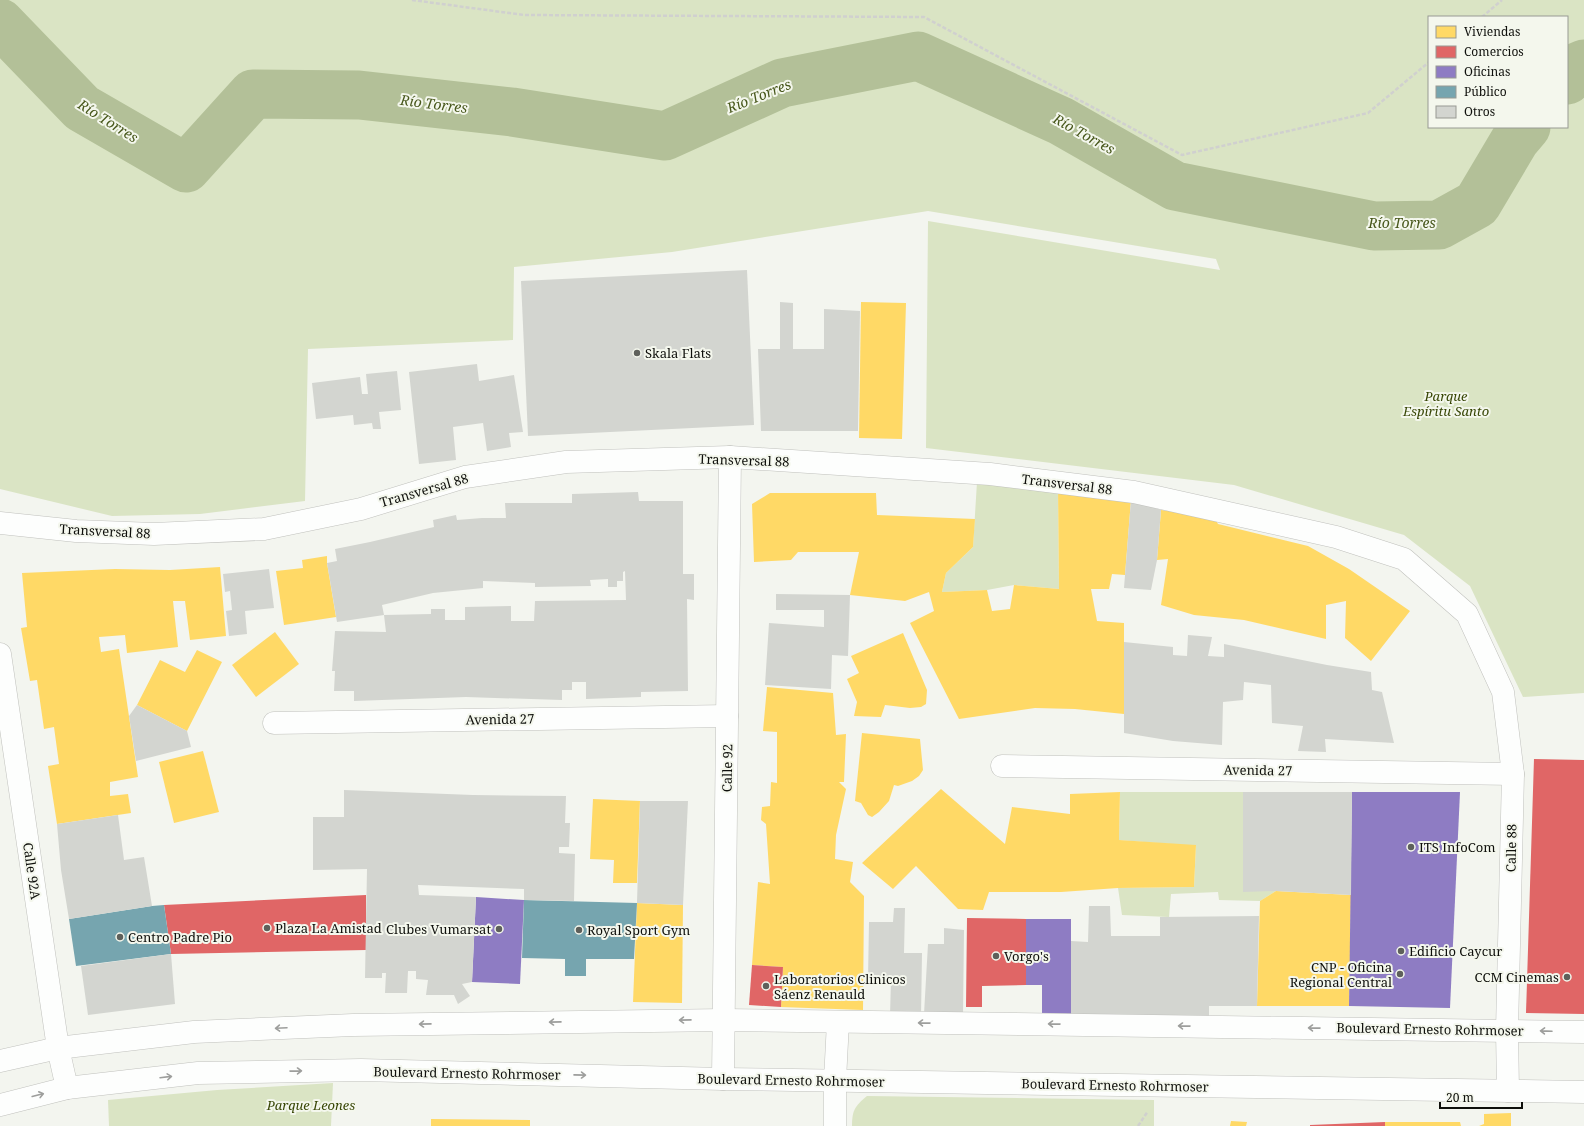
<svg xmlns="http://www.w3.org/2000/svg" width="1584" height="1126" font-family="'Noto Serif',serif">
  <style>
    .green { fill: #dae4c4; fill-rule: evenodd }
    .homes { fill: #ffd966 }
    .shops { fill: #e06666 }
    .offices { fill: #8e7cc3 }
    .public { fill: #76a5af }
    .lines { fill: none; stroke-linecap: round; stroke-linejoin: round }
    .river { stroke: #b3c098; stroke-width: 49 }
    .building { fill: #d3d5d0; fill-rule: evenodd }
    .minor-casing { stroke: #c0c1bd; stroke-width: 23 }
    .major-casing { stroke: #c0c1bd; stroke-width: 23 }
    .path { stroke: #d0d0cf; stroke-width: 2.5; stroke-dasharray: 4 2; stroke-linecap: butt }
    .minor { stroke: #fdfefd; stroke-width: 22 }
    .major { stroke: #fdfefd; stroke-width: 22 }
    .oneway { stroke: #9d9e9c }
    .poi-dot { fill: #5e605b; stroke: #f4f7ed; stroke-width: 1.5 }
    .labels { text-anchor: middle; stroke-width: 4; stroke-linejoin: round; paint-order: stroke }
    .poi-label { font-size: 13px; fill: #0e0f0b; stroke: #f4f7ed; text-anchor: start }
    .park-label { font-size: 13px; font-style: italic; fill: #374605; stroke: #f4f7ed }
    .street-label { font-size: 13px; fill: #0e0f0b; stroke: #f4f7ed }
    .water-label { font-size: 14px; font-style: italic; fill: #47571b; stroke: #f4f7ed }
  </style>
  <rect width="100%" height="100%" fill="#f3f5ef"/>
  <g class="green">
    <path d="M0,0H1584V693L1523,697L1470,586L1404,535L1234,485L926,448L928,221L1220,270L1216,259L928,211L672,252L514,267L513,340L308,349L305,501L200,514L112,516L0,489ZM1429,17H1567V127H1429Z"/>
    <polygon points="977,482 1058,488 1059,589 1014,585 987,590 942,592 946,573 973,547"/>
    <polygon points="1120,792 1243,792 1243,891 1276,891 1260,901 1219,900 1218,892 1171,894 1169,917 1122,915 1118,888 1194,887 1196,846 1119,840"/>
    <polygon points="333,1083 331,1126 109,1126 108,1100 217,1090"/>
    <path d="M867,1096L1154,1100V1126H852C852,1110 855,1106 867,1096Z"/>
  </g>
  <g class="homes">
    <polygon points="861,302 906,303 902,439 859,438"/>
    <polygon points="1058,488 1131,500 1125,575 1112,574 1109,589 1091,589 1097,621 1124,623 1124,714 1075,709 1035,708 959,719 910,623 934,611 929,592 905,601 850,595 859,552 798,552 791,560 754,562 752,504 770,493 876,493 877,515 975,519 973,547 946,573 942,592 987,590 992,611 1010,609 1014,585 1059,589"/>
    <polygon points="1161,510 1214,517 1218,524 1308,546 1349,569 1410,611 1371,661 1345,638 1346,601 1326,605 1326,639 1244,620 1194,615 1161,605 1168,559 1157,560"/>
    <polygon points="327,556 327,563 336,617 284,625 276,571 303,568 302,560"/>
    <polygon points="220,567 226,636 190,640 185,601 173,601 178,647 127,653 125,635 99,637 101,652 119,649 138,777 110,782 110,796 128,794 131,813 57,824 48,766 59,764 54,727 44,729 37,680 30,681 21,628 27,627 22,573 115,569 170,570"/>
    <polygon points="275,632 299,664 256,697 232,665"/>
    <polygon points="903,633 927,690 926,704 921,707 910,708 885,705 881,717 854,716 857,702 847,679 859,673 851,656"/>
    <polygon points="197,650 222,662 187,731 137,705 160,660 185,672"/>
    <polygon points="767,687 833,693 836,735 846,734 844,782 839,782 846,789 836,835 835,859 853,862 850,882 864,896 863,1010 781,1007 783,967 752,965 758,882 770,884 766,824 761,820 762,807 770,806 771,782 777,783 777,732 763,731"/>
    <polygon points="862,733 920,739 923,770 919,776 912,781 898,786 894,785 889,801 879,812 872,817 868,815 861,803 855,801"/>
    <polygon points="203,751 219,812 174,823 159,762"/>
    <polygon points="941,789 1005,844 1012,807 1070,814 1070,794 1120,792 1119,840 1196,845 1194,887 1118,888 1061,892 989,892 983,910 958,909 916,866 893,889 862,863"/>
    <polygon points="593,799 640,801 637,883 613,883 614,860 590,859"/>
    <polygon points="1276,891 1351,895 1349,1006 1257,1006 1260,901"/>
    <polygon points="637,903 683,905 682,1003 633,1002"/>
    <polygon points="1511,1113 1511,1126 1479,1126 1484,1124 1484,1114"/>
    <polygon points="431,1119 530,1120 530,1126 431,1126"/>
    <polygon points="1231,1121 1247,1122 1246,1126 1230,1126"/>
    <polygon points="1385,1122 1460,1122 1461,1126 1385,1126"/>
  </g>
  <g class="shops">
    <polygon points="1534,759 1584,760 1584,1014 1526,1013"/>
    <polygon points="366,895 366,950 171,954 164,905"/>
    <polygon points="967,918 1026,919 1026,985 982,986 982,1007 966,1007"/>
    <polygon points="752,965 783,967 781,1007 749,1005"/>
    <polygon points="1385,1122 1385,1126 1310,1126 1310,1125"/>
  </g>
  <g class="offices">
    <polygon points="1352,792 1460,792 1450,1008 1349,1006"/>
    <polygon points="476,897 524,900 520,984 472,982"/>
    <polygon points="1026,919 1071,919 1071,1014 1042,1014 1042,985 1026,985"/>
  </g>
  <g class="public">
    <polygon points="524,900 637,903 634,959 586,959 586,976 565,976 565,959 522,958"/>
    <polygon points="164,905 171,954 76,966 69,919 152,906"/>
  </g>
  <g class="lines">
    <g class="river">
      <polyline points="0,23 82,108 186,168 253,94 359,95 512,112 665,136 782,83 918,56 1061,121 1175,186 1374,226 1439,225 1477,204 1515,140 1526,127"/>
      <polyline points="1567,80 1577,67 1584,64"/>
    </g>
  </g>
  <g class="building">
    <polygon points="747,270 754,425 528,436 521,281"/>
    <polygon points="780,302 793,303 793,349 824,349 824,309 860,311 858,431 761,431 758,349 780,349"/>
    <polygon points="477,364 479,381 514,375 523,432 509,433 511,447 487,451 483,423 453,427 456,460 419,464 409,372"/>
    <polygon points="397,371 401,410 379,412 381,429 373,429 372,423 354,425 353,415 316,419 312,383 360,377 362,394 368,394 366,374"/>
    <path d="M638,492L639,501H683V574H694V600L687,599L688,691L641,692V697L586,699V682H572V690H562V700L466,697L354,701V691H334L335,671H332L335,631L386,632L384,615L337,622L327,563L337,561L335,549L370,542L434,527L433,520L456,515L457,520L482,518H506L505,503H572V494ZM625,571L626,600L535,601L534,621H511V606L465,607V620H445V609H431V614L384,615L382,605L433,593L483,588V581L535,583V587L591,586L590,580L608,579V587H617V581H623V572Z"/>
    <polygon points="1131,500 1161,510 1157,560 1151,590 1124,588"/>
    <polygon points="269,569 274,608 245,611 247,634 229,636 226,611 232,610 230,591 225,592 223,574"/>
    <polygon points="776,594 850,595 848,656 832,655 831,689 765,685 769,623 824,627 824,610 776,610"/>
    <polygon points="1188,635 1212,637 1208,656 1224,657 1224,644 1327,665 1371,672 1372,690 1382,692 1394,743 1325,739 1326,752 1298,751 1303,726 1272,723 1271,685 1244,682 1243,700 1223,702 1222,745 1173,741 1124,733 1124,642 1173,647 1173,655 1187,656"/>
    <polygon points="137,705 187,731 191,747 136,761 129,716"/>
    <polygon points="344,790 473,795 566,796 565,823 570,823 569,847 559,847 559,853 575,854 574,901 524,900 524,889 418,885 419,895 476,897 472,982 462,984 470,996 458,1004 454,995 426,995 428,980 416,979 416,971 408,971 407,993 385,993 386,973 382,973 382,978 365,978 367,869 313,870 313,817 344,817"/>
    <polygon points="1243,792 1352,792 1351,895 1276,891 1243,892"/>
    <polygon points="640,801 688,801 683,905 637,903"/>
    <polygon points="118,815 124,860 144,857 152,906 69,919 61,870 57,824"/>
    <polygon points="1089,906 1110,906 1111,936 1160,936 1160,917 1259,916 1257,1006 1209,1006 1209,1019 1071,1014 1071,941 1088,942"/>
    <polygon points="894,908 905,908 904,953 922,953 921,1017 890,1016 891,979 868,979 869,922 893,922"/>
    <polygon points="944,928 964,930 963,1015 924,1014 928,944 944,944"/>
    <polygon points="171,954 175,1004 88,1015 81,966"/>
  </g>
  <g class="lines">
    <defs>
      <g id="minor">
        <polyline points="0,523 76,531 154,534 264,529 361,509 465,477 566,462 730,457 990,474 1134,492 1336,537 1404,559 1467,614 1503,692 1513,774 1507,1030 1508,1091"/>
        <polyline points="0,654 58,1048 67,1088"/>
        <polyline points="274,723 727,716"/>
        <polyline points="1002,766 1513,774"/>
        <polyline points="723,1079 730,457"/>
        <polyline points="835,1126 835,1080 838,1022"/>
      </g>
      <g id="major">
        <polyline points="0,1061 58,1048 194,1032 353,1025 724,1020 1584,1032"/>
        <polyline points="0,1105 67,1088 198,1073 361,1070 723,1079 1584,1092"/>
      </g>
    </defs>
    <use href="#minor" class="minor-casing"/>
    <use href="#major" class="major-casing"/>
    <g class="path">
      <polyline points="412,0 524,15 924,17 1182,155 1368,113 1429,62"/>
      <polyline points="1482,17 1502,0"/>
      <polyline points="1138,1126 1148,1111"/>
    </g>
    <use href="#minor" class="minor"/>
    <use href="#major" class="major"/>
  </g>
  <defs><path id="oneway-shaft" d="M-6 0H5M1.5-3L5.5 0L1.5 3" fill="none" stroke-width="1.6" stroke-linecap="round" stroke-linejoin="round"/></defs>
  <g class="oneway">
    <use href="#oneway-shaft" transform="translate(685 1020) rotate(179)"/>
    <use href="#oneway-shaft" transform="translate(555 1022) rotate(179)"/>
    <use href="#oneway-shaft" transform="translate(924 1023) rotate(-179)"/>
    <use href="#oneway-shaft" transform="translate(425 1024) rotate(179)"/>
    <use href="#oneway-shaft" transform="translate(1054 1024) rotate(-179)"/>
    <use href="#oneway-shaft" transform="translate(1184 1026) rotate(-179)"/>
    <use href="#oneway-shaft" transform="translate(281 1028) rotate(177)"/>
    <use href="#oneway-shaft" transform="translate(1314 1028) rotate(-179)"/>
    <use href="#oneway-shaft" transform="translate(1546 1031) rotate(-178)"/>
    <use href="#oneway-shaft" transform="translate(296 1071) rotate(-1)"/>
    <use href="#oneway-shaft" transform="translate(580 1075) rotate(1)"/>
    <use href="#oneway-shaft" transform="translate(166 1077) rotate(-7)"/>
    <use href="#oneway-shaft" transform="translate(38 1095) rotate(-14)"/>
  </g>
  <g class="poi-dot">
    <circle cx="637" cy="353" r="4"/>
    <circle cx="1411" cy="847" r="4"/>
    <circle cx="267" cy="928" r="4"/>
    <circle cx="499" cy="929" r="4"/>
    <circle cx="579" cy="930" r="4"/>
    <circle cx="120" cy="937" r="4"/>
    <circle cx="1401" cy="951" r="4"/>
    <circle cx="996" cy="956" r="4"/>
    <circle cx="1400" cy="974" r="4"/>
    <circle cx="1567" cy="977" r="4"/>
    <circle cx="766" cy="986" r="4"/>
  </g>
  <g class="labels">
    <g class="poi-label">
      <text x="645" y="358">Skala Flats</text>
      <text x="1419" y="852">ITS InfoCom</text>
      <text x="275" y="933">Plaza La Amistad</text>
      <text x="491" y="934" text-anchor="end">Clubes Vumarsat</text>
      <text x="587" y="935">Royal Sport Gym</text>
      <text x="128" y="942">Centro Padre Pio</text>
      <text x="1409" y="956">Edificio Caycur</text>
      <text x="1004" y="961">Vorgo's</text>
      <text x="1392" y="972" text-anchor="end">CNP - Oficina<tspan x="1392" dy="15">Regional Central</tspan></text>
      <text x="1559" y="982" text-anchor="end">CCM Cinemas</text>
      <text x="774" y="984">Laboratorios Clinicos<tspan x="774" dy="15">Sáenz Renauld</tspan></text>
    </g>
    <g class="park-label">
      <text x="1446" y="401">Parque<tspan x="1446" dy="15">Espíritu Santo</tspan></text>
      <text x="311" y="1110">Parque Leones</text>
    </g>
    <g class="street-label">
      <text transform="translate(744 460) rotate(2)" y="5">Transversal 88</text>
      <text transform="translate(1067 484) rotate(7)" y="5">Transversal 88</text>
      <text transform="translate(424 490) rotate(-16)" y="5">Transversal 88</text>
      <text transform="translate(105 531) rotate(3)" y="5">Transversal 88</text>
      <text transform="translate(500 719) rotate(-1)" y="5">Avenida 27</text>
      <text transform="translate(727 768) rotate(-89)" y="5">Calle 92</text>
      <text transform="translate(1258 770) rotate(1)" y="5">Avenida 27</text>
      <text transform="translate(1511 848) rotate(-89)" y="5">Calle 88</text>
      <text transform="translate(32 871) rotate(82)" y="5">Calle 92A</text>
      <text transform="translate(1430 1029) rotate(1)" y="5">Boulevard Ernesto Rohrmoser</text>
      <text transform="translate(467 1073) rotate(1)" y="5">Boulevard Ernesto Rohrmoser</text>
      <text transform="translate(791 1080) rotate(1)" y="5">Boulevard Ernesto Rohrmoser</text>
      <text transform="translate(1115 1085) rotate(1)" y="5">Boulevard Ernesto Rohrmoser</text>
    </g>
    <g class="water-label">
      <text transform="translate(759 96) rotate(-22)" y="5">Río Torres</text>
      <text transform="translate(434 104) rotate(7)" y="5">Río Torres</text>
      <text transform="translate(108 121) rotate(32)" y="5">Río Torres</text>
      <text transform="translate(1084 134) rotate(29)" y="5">Río Torres</text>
      <text x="1402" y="228">Río Torres</text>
    </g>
  </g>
  <rect x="1428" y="16" width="140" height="112" fill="#f4f7ed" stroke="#989a93"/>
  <rect x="1436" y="26" width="20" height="12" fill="#ffd966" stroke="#989a93"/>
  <text x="1464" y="36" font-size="12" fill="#0e0f0b">Viviendas</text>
  <rect x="1436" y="46" width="20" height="12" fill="#e06666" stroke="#989a93"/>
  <text x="1464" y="56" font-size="12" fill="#0e0f0b">Comercios</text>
  <rect x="1436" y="66" width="20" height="12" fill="#8e7cc3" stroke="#989a93"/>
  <text x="1464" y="76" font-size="12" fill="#0e0f0b">Oficinas</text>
  <rect x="1436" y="86" width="20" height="12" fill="#76a5af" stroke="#989a93"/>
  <text x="1464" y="96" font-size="12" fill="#0e0f0b">Público</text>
  <rect x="1436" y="106" width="20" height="12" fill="#d3d5d0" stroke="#989a93"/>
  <text x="1464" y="116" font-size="12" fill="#0e0f0b">Otros</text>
  <path d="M1440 1102v6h82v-6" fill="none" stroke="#0e0f0b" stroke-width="2"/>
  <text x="1446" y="1102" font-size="12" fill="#0e0f0b" stroke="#f4f7ed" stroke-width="3" paint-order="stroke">20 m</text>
</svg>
